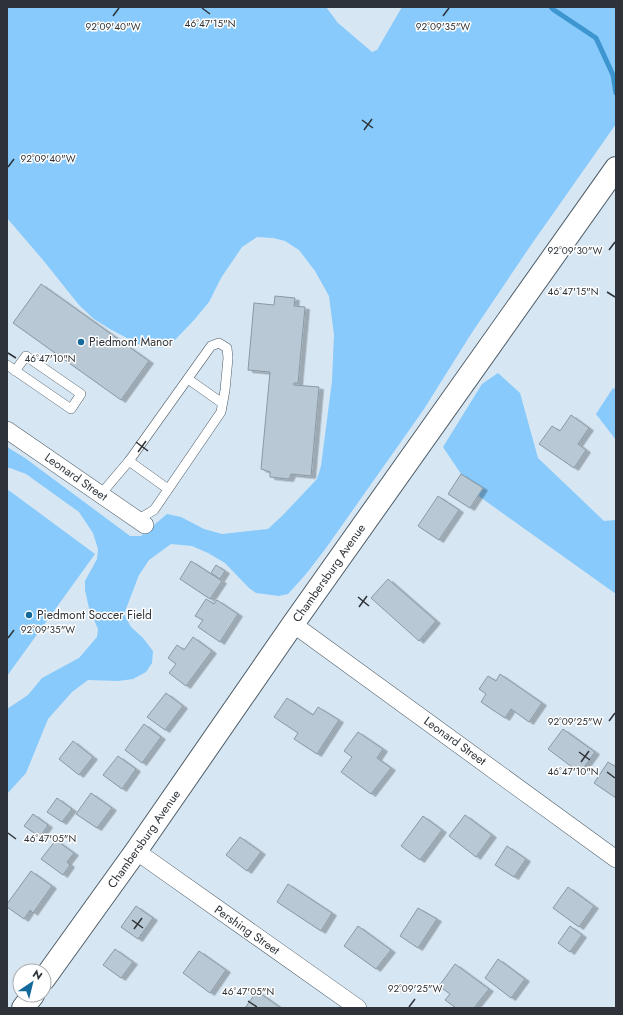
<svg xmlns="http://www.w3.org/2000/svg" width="623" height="1015" font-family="Jost,sans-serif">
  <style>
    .green { fill: #87cafb }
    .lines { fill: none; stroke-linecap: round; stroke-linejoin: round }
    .stream { stroke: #3d96cf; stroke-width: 5 }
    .building { fill: #b8c8d4; stroke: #8a99a4; filter: url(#shadow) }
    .lane-casing { stroke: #4f5d67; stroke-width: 10 }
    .street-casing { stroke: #4f5d67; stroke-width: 18 }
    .secondary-casing { stroke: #4f5d67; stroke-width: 24 }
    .lane { stroke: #fff; stroke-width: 9 }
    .street { stroke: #fff; stroke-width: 17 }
    .secondary { stroke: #fff; stroke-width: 22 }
    .ticks { fill: none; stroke: #2d3338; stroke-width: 1.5 }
    .poi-dot { fill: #13699a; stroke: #fff; stroke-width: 1.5 }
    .labels { text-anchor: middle; stroke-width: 3; stroke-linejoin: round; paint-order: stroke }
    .poi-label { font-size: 12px; fill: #2d3338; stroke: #fff; text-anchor: start }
    .street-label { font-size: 12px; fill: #2d3338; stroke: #fff }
    .ticks-label { font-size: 10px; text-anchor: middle; fill: #2d3338; stroke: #fff; stroke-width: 3; stroke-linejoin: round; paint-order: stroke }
  </style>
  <defs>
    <filter id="shadow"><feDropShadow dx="4.5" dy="2.5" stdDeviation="0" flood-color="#0004"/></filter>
  </defs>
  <rect width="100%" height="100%" fill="#d6e6f3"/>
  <g class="green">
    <polygon points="7,7 326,7 338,23 372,52 377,50 402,7 616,7 616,124 531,245 471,334 424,409 326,548 306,574 288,594 279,596 256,593 249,588 225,563 208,553 192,546 171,544 149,560 139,575 124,614 131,627 143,638 153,651 152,663 146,672 133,679 118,681 88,680 72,692 48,719 26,773 7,794 7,709 28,695 42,678 79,658 97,637 98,629 89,608 85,590 85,581 97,559 98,549 93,533 79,512 26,474 10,468 7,468 7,447 25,458 130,536 141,536 167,514 181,517 204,529 222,534 268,529 283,515 317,479 321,466 332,381 334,335 329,296 315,271 299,250 285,241 273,238 257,237 242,247 221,278 209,302 194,320 173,342 162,348 151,348 138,344 110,329 94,319 79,305 43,260 7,218"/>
    <polygon points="498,373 520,393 538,458 604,521 616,520 616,594 473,492 443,447 482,384"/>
    <polygon points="613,388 616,389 616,440 596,414"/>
    <polygon points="7,489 95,554 7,676"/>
  </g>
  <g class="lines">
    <polyline class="stream" points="551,7 554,10 596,38 613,75 616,93"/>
  </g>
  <g class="building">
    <polygon points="41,284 149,361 121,400 13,323"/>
    <polygon points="275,296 295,298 294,306 305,307 298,383 294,383 294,385 319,387 311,476 291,474 289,479 270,477 270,472 261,469 270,372 248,370 254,303 274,305"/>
    <polygon points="571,415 589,428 578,444 586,450 574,468 539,444 552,426 560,431"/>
    <polygon points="461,474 483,488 470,508 448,494"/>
    <polygon points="438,496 459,510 439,540 418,526"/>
    <polygon points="191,561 222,581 210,599 180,579"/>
    <polygon points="216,565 225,571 220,579 211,573"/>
    <polygon points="388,579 436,621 419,641 371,598"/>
    <polygon points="206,599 214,604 217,600 238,614 220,642 198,627 203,620 195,616"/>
    <polygon points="193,637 212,651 186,686 169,673 176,664 168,658 177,645 184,650"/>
    <polygon points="500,674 542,703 529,722 511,709 505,718 481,702 486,694 479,689 488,676 496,681"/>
    <polygon points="166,693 183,706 165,730 147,717"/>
    <polygon points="287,698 313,715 318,707 339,720 317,754 294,739 298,733 274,717"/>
    <polygon points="144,724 161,737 142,763 125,750"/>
    <polygon points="563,729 595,752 580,773 548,749"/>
    <polygon points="358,732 383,749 377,758 391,768 371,794 341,772 352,757 344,751"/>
    <polygon points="73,741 93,757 79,775 59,759"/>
    <polygon points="118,756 136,769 122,789 103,775"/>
    <polygon points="608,762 616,767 616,798 594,783"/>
    <polygon points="91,793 112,808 97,828 76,814"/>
    <polygon points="57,798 72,809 62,822 47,812"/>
    <polygon points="33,814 48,825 40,837 24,826"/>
    <polygon points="465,815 492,835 476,857 449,836"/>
    <polygon points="423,816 442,830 420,860 401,846"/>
    <polygon points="240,837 261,852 247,871 226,855"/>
    <polygon points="56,840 74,853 67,862 70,865 63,875 41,859"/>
    <polygon points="507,846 526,859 514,877 495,865"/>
    <polygon points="31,871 52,886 33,913 30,910 24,919 7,907 7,904"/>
    <polygon points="288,884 332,913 321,931 277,902"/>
    <polygon points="568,887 594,906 579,927 553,908"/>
    <polygon points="136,906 153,918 138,939 121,927"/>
    <polygon points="418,908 437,919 418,948 400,936"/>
    <polygon points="358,926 391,950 376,969 344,946"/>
    <polygon points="570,926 582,935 570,952 558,943"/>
    <polygon points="115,949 133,962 121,978 103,965"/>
    <polygon points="199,951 226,970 210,993 183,973"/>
    <polygon points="498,959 525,979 511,998 485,978"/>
    <polygon points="455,964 489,989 474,1008 456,1008 445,1000 450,994 439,986"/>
    <polygon points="257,991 281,1008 245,1008"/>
  </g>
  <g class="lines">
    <defs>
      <g id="lane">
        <polyline points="7,365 71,409 81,394 26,356 15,371"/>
        <polyline points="188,379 222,403"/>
        <polyline points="129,461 168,489"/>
        <polyline points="101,494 129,461 211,346 219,343 227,348 228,358 225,390 221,412 154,510 137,520"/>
      </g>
      <g id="street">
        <polyline points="7,430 145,525"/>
        <polyline points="293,624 616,859"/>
        <polyline points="136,851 358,1008"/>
      </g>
      <g id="secondary">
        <polyline points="44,979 136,851 293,624 616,168"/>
        <polyline points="23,1008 33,995"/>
      </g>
    </defs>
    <use href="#lane" class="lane-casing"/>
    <use href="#street" class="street-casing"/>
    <use href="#secondary" class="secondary-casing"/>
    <use href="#lane" class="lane"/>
    <use href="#street" class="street"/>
    <use href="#secondary" class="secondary"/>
  </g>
  <path class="ticks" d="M202,8L210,14M113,16L119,8M443,16L449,8M362,120L373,128M364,130L372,119M8,167L14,159M609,250L615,242M607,292L615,297M8,353L16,358M136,442L148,451M138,452L146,441M358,597L369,606M359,607L367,596M8,638L14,630M609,721L615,713M579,752L590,760M581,762L589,751M607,772L615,778M8,833L16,839M132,920L143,928M134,929L142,918M248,1001L257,1007M409,1007L415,999"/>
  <g class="poi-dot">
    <circle cx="81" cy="342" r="4"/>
    <circle cx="29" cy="615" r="4"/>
  </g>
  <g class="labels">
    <g class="poi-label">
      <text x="89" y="346">Piedmont Manor</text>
      <text x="37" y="619">Piedmont Soccer Field</text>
    </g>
    <g class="street-label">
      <text transform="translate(76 477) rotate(35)" y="4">Leonard Street</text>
      <text transform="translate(329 573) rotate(-55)" y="4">Chambersburg Avenue</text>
      <text transform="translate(455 741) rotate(36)" y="4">Leonard Street</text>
      <text transform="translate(144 839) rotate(-55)" y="4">Chambersburg Avenue</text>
      <text transform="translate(247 930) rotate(35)" y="4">Pershing Street</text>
    </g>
  </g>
  <g class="ticks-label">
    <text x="210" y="27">46°47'15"N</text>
    <text x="113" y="30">92°09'40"W</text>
    <text x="443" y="30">92°09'35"W</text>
    <text x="48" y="162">92°09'40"W</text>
    <text x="575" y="254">92°09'30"W</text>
    <text x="573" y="295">46°47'15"N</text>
    <text x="50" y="362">46°47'10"N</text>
    <text x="48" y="633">92°09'35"W</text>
    <text x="575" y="725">92°09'25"W</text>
    <text x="573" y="775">46°47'10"N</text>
    <text x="50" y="842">46°47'05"N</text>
    <text x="415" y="992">92°09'25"W</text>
    <text x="248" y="995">46°47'05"N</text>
  </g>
  <rect width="623" height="1015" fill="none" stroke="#2d3338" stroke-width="16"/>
  <g transform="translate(32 983) rotate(35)"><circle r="19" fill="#ffffff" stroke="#abadaf"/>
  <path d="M0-3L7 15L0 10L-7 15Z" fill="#13699a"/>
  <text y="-6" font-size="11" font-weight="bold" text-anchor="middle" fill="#2d3338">N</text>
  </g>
</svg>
